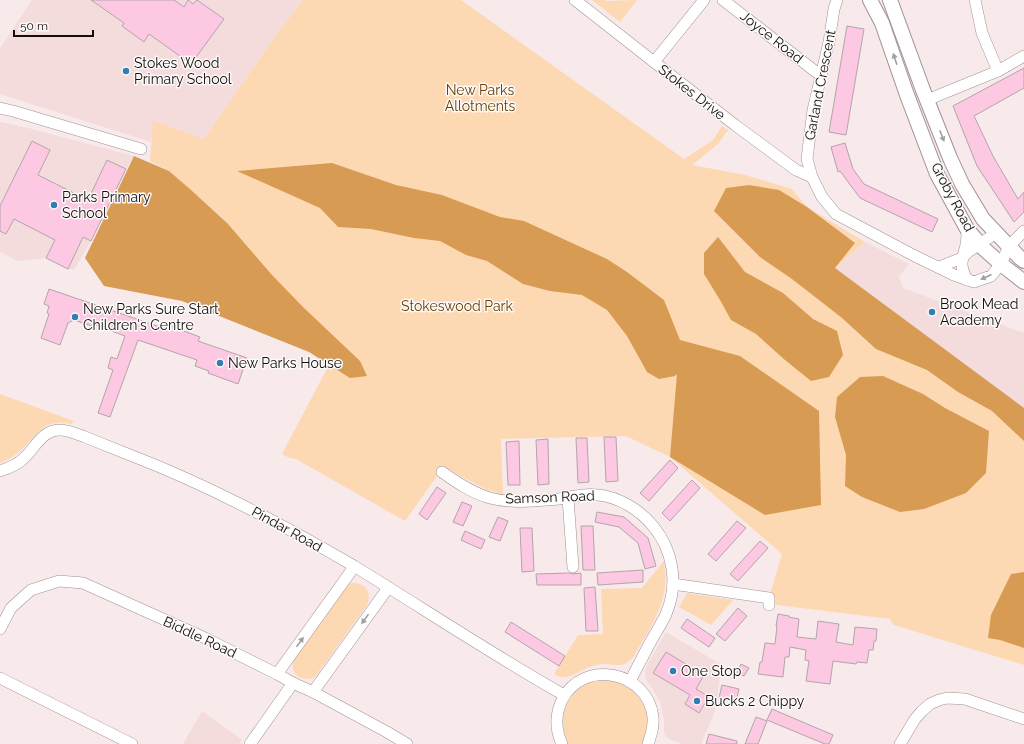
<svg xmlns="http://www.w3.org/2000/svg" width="1024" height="744" font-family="Raleway,sans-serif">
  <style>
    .built { fill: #f4dcdd }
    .green { fill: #fdd9b3 }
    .forest { fill: #d89b53 }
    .building { fill: #fdc8e1; stroke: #b2a5ab }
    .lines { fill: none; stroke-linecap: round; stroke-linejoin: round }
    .minor-casing { stroke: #a09293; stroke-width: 12 }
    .major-casing { stroke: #a09293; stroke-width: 16 }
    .minor { stroke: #fff; stroke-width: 11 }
    .major { stroke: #fff; stroke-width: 14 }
    .oneway { fill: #a19f9f }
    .poi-dot { fill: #337eb1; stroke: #fdfafa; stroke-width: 1.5 }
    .labels { text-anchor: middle; stroke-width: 3; stroke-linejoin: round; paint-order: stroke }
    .street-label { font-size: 14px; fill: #130e0e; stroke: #fdfafa }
    .poi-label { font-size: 14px; fill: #130e0e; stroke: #fdfafa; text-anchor: start }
    .park-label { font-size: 14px; fill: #673e02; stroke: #fdfafa }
  </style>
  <rect width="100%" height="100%" fill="#f8e9ea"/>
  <g class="built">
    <polygon points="32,0 303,0 278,32 204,139 154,120 151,142 0,94 0,48"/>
    <polygon points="0,122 24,127 134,156 126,169 91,241 74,270 68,269 46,258 18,261 0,252"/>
    <polygon points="865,242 909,264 899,277 903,288 1024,333 1024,411 835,268"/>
    <polygon points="666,632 722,665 715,711 701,744 683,744 669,739 666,736 664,732 664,719 660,702 652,688 646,680 645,672 647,665"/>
    <polygon points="202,711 242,740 240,744 183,744"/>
  </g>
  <g class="green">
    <polygon points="303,0 461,0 684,159 713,140 722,126 728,130 718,144 692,165 745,175 792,189 807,207 865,242 835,268 1024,411 1024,665 894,625 890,619 769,604 769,598 782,554 670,457 626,436 501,439 503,494 485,489 446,468 437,476 405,521 296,459 289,458 282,454 330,363 169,171 150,161 153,120 204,139 278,32"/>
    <polygon points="592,0 605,0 605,1 637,0 620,22"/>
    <path d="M0,394L74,421L71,424C47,419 41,429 26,445C19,453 10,459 0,463Z"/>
    <path d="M664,561C671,600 652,624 634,656C624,668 619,665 605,664C600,664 595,665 590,667C582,669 574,676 566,677C562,678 558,676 554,674L578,635L603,634L601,589L642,588Z"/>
    <path d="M353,583C366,583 372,593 367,605L315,677C302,683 290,675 293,660L348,584Z"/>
    <polygon points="687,593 733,600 711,625 679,607"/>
    <path d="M608,680C613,681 619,682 623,684C640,693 652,713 647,732C646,736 644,740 642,744H569C555,719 567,689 595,681C599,680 603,681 608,680Z"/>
  </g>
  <g class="forest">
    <polygon points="134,156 169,171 191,190 228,224 272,275 303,307 360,361 367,376 350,378 309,352 182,301 104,286 85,258"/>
    <polygon points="332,163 396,185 442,195 500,217 524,221 607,259 627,272 664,300 680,340 740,356 819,411 821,505 765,515 670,457 677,374 675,376 659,379 647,372 627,336 607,310 582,295 550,291 523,284 487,261 466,255 440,241 414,238 371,229 338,227 320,208 237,171"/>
    <polygon points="749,185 779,190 807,207 855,243 835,268 1024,408 1024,441 992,411 958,392 927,370 876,349 842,318 792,279 760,257 714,211 726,188"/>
    <polygon points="718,237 745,272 783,293 813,319 837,331 843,355 829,377 811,381 785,360 756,334 731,320 720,300 704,274 704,253"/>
    <polygon points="883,376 923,394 945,408 989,431 986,473 966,493 924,509 900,512 862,497 845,486 846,455 835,417 837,397 860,377"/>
    <polygon points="1024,572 1024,648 1000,640 988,638 991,615 1011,574"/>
  </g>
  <g class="building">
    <polygon points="91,0 174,0 184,7 188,0 193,4 197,0 224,19 191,64 149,34 144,42 122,26 124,23"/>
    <polygon points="847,26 864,29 846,135 829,132"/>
    <polygon points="1024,68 1024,88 974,116 993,156 1018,199 1024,192 1024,212 1014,222 977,166 953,106"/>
    <polygon points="32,141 50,150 38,175 88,200 107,160 126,169 91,241 83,237 68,269 46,258 55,240 14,219 6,234 0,231 0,206"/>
    <polygon points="845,143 853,169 864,184 938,219 932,232 860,198 840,171 838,172 831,147"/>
    <polygon points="49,289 163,328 165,324 200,337 198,341 247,358 238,384 208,373 209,371 195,366 197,360 138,340 110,417 98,413 113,370 108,368 111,357 117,359 125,336 93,324 92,326 74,320 68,323 60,345 41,338 49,314 47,313 49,306 44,304"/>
    <polygon points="604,437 616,437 618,481 606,482"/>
    <polygon points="576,438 587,438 589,482 578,483"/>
    <polygon points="548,439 549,484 538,485 536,440"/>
    <polygon points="519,441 520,485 508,485 506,442"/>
    <polygon points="670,460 678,468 649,501 640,493"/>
    <polygon points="692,480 700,488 670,521 662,513"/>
    <polygon points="437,487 446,493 427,520 419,514"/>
    <polygon points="462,502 472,506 463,526 453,522"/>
    <polygon points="597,512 624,517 648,538 656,566 645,569 638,543 619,527 595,522"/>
    <polygon points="498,517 508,521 500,541 489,537"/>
    <polygon points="737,521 746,528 716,561 708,554"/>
    <polygon points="581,526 593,526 595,570 583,570"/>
    <polygon points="520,528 532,528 534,571 522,572"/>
    <polygon points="465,531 485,540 481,549 461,540"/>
    <polygon points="760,541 768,548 738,581 730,574"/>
    <polygon points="643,570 643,582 598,585 597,573"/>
    <polygon points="570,573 573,574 581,573 581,585 537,585 536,574"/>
    <polygon points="595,587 598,631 586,631 584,588"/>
    <polygon points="738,608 747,616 725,641 716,634"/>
    <polygon points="778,614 789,616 789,617 799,619 797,637 816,639 818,621 839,624 836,642 853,645 855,627 877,629 876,641 874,641 873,650 869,650 867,663 857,662 856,664 833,661 830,684 806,681 809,661 805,660 806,650 790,647 789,657 785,657 783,677 758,674 760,662 762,662 765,643 775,644 777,626 776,626"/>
    <polygon points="687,619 715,638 709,647 681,628"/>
    <polygon points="511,622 565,656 559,666 505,632"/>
    <polygon points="666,652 704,675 696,689 709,697 699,713 685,704 690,695 653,673"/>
    <polygon points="741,664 749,668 744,676 737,673"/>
    <polygon points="722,685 739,689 736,702 719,698"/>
    <polygon points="772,709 833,735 829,744 825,744 767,720"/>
    <polygon points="756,717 767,721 758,744 745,744"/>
    <polygon points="709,734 737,741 737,744 706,744"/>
  </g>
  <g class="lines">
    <defs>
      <g id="minor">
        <polyline points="575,0 654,62 735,125 796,170 812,177"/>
        <polyline points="723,0 820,75"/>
        <polyline points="837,0 834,9 829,42 813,110 807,159 812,177 822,197 836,214 913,255 954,275 974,282 991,276 1001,264 1009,246 1024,231"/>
        <polyline points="975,0 982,33 998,71"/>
        <polyline points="654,62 704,0"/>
        <polyline points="927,100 998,71 1024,56"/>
        <polyline points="0,108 13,111 141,149"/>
        <polyline points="939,267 962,258 968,252 996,233"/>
        <path d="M967,280C959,264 962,261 966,245C967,240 967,234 967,229"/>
        <path d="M0,471C6,469 18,464 23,459C35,449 41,430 60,430C68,430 77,434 85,437C100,443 115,449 130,455C208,485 282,524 354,566C424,609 493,655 564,695"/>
        <path d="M442,472C456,482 472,493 490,498C512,504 536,501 559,499C572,497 585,493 598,495C619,497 640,510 653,526C673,550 679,584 666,614C662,623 656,632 651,641C644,654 637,668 630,681"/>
        <polyline points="568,498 573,567"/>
        <polyline points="673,584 769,598 769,605"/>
        <polyline points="0,629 11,608 31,590 59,581 83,583 205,638 277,674 293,683 313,692 387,732 407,744"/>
        <polyline points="277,674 354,567"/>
        <polyline points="0,678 132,744"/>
        <polyline points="313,692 388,588"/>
        <polyline points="250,744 293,683"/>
        <path d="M562,744C555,729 555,715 562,700C583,658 648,671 653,717C654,727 651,735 648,744"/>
        <polyline points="900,744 915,719 922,711 930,704 939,700 947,698 965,699 1024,719"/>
      </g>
      <g id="major">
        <polyline points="870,0 882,23 907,95 937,174 967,229 983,248 1001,264 1024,282"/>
        <polyline points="890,0 923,90 950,158 962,184 983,219 1020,258 1024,261"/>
      </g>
    </defs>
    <use href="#minor" class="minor-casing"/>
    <use href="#major" class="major-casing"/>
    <use href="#minor" class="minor"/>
    <use href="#major" class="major"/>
  </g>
  <defs><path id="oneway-solid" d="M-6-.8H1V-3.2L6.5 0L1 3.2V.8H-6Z"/></defs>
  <g class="oneway">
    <use href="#oneway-solid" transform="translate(895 59) rotate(-109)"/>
    <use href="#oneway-solid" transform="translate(942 136) rotate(69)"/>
    <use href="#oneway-solid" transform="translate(986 277) rotate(156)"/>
    <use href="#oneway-solid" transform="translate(365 619) rotate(126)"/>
    <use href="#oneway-solid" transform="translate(300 642) rotate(-54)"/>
  </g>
  <g class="poi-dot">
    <circle cx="126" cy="71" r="4"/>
    <circle cx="54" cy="205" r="4"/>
    <circle cx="932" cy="312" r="4"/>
    <circle cx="75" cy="317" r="4"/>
    <circle cx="220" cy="363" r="4"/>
    <circle cx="673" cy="671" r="4"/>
    <circle cx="697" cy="701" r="4"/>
  </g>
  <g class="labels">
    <g class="street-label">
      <text transform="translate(772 37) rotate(38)" y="5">Joyce Road</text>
      <text transform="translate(820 85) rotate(-79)" y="5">Garland Crescent</text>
      <text transform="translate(692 92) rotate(38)" y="5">Stokes Drive</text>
      <text transform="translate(953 197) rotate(62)" y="5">Groby Road</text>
      <text transform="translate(550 497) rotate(-2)" y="5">Samson Road</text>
      <text transform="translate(287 529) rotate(29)" y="5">Pindar Road</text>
      <text transform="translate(200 637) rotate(25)" y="5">Biddle Road</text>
    </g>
    <g class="poi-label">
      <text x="134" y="68">Stokes Wood<tspan x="134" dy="16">Primary School</tspan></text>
      <text x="62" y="202">Parks Primary<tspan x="62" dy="16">School</tspan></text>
      <text x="940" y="309">Brook Mead<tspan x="940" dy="16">Academy</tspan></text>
      <text x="83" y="314">New Parks Sure Start<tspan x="83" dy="16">Children's Centre</tspan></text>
      <text x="228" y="368">New Parks House</text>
      <text x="681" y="676">One Stop</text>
      <text x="705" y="706">Bucks 2 Chippy</text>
    </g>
    <g class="park-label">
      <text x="480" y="95">New Parks<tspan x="480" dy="16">Allotments</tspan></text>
      <text x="457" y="311">Stokeswood Park</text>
    </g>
  </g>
  <path d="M14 30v6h79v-6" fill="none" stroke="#130e0e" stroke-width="2"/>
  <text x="20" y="30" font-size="12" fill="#130e0e" stroke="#fdfafa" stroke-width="3" paint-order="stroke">50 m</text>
</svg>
